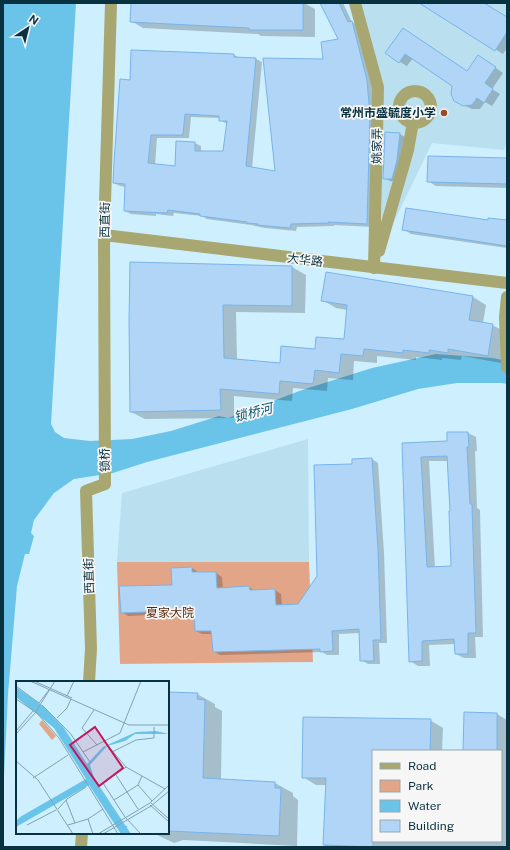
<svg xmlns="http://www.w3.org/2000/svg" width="510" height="850" font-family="'Public Sans','Noto Sans SC',sans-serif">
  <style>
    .built { fill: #badfef }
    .green { fill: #e3a587 }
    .water { fill: #6ac4e9 }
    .shadow { fill: #0003; fill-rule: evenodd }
    .building { fill: #b1d5f6; stroke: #78b4ea; fill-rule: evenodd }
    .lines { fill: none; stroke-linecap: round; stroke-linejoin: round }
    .minor { stroke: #a8a771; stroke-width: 12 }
    .poi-dot { fill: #954e28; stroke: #f6f6f6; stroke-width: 1.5 }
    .labels { text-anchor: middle; stroke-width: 3.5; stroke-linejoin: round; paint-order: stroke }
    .poi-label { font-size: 12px; font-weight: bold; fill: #093240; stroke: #f6f6f6; text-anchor: end }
    .street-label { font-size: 12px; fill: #093240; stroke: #f6f6f6 }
    .park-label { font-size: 12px; fill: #54260b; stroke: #f6f6f6 }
    .water-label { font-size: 13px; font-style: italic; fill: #09566f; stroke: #f6f6f6 }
    .inset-river { fill: none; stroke: #6ac4e9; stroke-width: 2 }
    .inset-road { fill: none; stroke: #7fa3b2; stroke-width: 1 }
    .view { fill: #c2185b; fill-opacity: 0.15; stroke: #c2185b; stroke-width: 2 }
    .inset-edge { fill: none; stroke: #093240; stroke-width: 2 }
  </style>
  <rect width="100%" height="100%" fill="#ceeffe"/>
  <g class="built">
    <polygon points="358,3 507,3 507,142 504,150 432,143 391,228 382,228 381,85"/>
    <polygon points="308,439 309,562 117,562 122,493"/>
  </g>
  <polygon class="green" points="117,562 309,562 313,662 120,664"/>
  <polygon class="water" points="3,3 76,3 51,424 55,432 64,438 90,441 132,439 171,431 219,416 228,418 302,390 372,368 436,354 493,358 507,361 507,384 502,383 457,383 418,389 352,409 147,462 113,473 74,479 54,493 34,520 31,533 34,536 29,554 25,554 17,586 8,694 3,797"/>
  <g class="shadow">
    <polygon points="132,3 304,3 315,9 315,37 261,36 258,34 143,28 131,21"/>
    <path d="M321,3H343L352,22L358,26L373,85V227L334,225V226L297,227L296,231L265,228L251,225L207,219L202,216L174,213L173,216L156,214V216L131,214L125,211L126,187L120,186L114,183L130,81L234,55L240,58L256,59L262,62L252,168L276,172L325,60L339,40ZM191,117L220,118V120L227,124L224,152H201V146L195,143L176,167L155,165L157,138H189Z"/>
    <polygon points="420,3 483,3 507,18 507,48 503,54"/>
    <polygon points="403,29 468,72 486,61 503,73 492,89 500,94 492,106 485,102 480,109 472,109 463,105 453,85 413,58 407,66 400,62"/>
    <polygon points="400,134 405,137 397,182 390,181 384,178"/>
    <polygon points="507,159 507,188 436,186 428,181"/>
    <polygon points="489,221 507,222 507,248 411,234 403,229"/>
    <polygon points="131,263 292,267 306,275 305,313 236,312 237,360 281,364 316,350 345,340 347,310 336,308 322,300 327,273 473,297 486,305 483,323 492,325 506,332 501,363 462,356 461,360 442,358 442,360 416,357 416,360 377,356 377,363 354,361 353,380 328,378 327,391 293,388 292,401 234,396 234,418 145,419 131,412"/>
    <path d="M448,433H468L476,437L477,451H475L477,508L480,510L483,637H475L476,658H464L456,654L455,644L429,645L430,666H418L410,661L403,444L448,442ZM429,461H449L452,567L435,568Z"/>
    <polygon points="372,459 378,463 384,553 387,643 379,643 380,664 368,664 361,660 360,633 339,634 339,655 327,655 322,652 220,655 213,651 213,634 202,634 196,631 195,613 128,616 122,612 173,586 192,568 198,572 216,573 222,577 223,589 249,587 255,591 275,590 281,594 282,605 298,605 318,577 354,465"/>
    <polygon points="168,693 197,694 215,704 215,707 222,711 221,780 275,783 293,793 293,796 298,800 297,846 183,840 174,843 153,833 168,833"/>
    <polygon points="497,714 507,720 507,847 327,847 324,845 326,785 316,785 303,777 430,720 443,728 442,751 373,751 373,841 501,841 501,751 464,751"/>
  </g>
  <g class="building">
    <polygon points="131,3 303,3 303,30 249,30 249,28 130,22"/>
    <path d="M320,3H339L348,22L352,21L367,80L370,116L367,224L328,222L329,223L291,224L290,228L257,225L258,224L247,223V222L200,216V214L168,210L167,213L124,211L125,184L113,183L114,162L120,79L130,80L131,50L234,54V57L256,58L246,166L275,171L263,58L323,59L321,42L338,39ZM185,114L219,116V121H227L223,151H195V142L176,141L175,166L148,163L151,135H183Z"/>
    <polygon points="419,3 484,3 507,17 507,32 495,51"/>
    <polygon points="403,28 467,71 478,55 496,67 485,83 493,89 484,103 477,98 472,105 463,106 454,101 451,94 452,86 405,54 399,63 385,53"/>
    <polygon points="385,132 400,133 397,160 392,179 383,179"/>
    <polygon points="428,156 507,158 507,184 427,182"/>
    <polygon points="406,208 488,220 488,218 507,220 507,246 402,230"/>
    <polygon points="130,262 292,266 292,306 223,305 224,358 280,363 281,346 315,349 316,337 344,339 347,305 321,301 326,272 473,296 469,320 493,324 488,356 448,349 448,353 429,350 429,353 403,350 403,353 364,349 363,356 341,354 339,373 315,370 313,384 280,381 279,394 220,389 221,410 130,412 129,321"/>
    <path d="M447,432H468L469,447H467L470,504H472L476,633H468V654H455L454,639L422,641V661L409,662L402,443L447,441ZM447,456L450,511H449L451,566L427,567L421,457Z"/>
    <polygon points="372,458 378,549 381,640 373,640 374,661 360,661 359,629 332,631 333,651 320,652 320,649 213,652 211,631 195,631 194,610 121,613 119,586 172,585 171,568 192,567 192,572 216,572 217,588 249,586 250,590 275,589 276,605 298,604 317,576 314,465 352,464 352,459"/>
    <polygon points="168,692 198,693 197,699 205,700 203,778 275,782 275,788 281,788 279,836 168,831"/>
    <polygon points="464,712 497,713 497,751 463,751"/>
    <polygon points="303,717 431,719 430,751 373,751 373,847 323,845 326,778 302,778"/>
  </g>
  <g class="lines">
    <g class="minor">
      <polyline points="355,3 378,87 374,268"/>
      <circle cx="415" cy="107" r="16"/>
      <polyline points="104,235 507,283"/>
      <polyline points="379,251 408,150 413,122"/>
      <polyline points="507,297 505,317 507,367"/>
      <polyline points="89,682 91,649 86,491 105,484 104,235 111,3"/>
      <polyline points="81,847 82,833"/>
    </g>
  </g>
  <circle class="poi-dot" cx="444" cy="113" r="4"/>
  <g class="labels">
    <g class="poi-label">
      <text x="436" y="117">常州市盛毓度小学</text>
    </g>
    <g class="street-label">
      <text transform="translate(377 146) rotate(-89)" y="4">姚家弄</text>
      <text transform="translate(105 220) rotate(-89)" y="4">西直街</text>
      <text transform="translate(305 260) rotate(7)" y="4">大华路</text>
      <text transform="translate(105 460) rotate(-91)" y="4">锁桥</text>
      <text transform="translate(89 576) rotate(-92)" y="4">西直街</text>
    </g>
    <g class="park-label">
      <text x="170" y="617">夏家大院</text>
    </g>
    <g class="water-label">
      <text transform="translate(253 412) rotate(-14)" y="5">锁桥河</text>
    </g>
  </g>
  <g transform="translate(16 681)">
    <rect width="153" height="153" fill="#ceeffe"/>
    <path d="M26,39L40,55L36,59L23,43Z" fill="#e3a587"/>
    <path d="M0,6L27,25L48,47L71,83L87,66L120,51L140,50L153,53H119L109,60L91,65L74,84L78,97L115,153H105L73,104L0,146V140L4,136L70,98L38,47L0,16Z" fill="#6ac4e9"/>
    <path class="inset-river" d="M0,12L21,27M23,29L40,44L102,140M104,144L110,146L108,148L110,153"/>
    <path class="inset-road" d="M14,0L113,44H153M18,0L56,17M0,5L23,22M51,15L58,0M0,18L21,32L43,57L102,153M23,22L33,9M26,24L54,52L74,81M78,29L66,47L81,64M41,37L51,27L55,18M0,50L17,30M0,53L19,32L39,0M88,60L110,86L149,108M67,71L104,52L125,0M96,71L120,59L138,57V46M0,80L22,99L57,153M110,86L87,102L109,136L125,153M100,94L122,128M17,97L52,74M122,104L136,120M50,119L59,142M98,119L122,104L126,95M135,122L153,138M134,124L153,141M42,128L51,118L70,106M72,138L77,153M11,144L40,129M52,144L72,138L87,128M82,153L134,122L153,104M87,153L135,125L153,110"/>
    <path class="view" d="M79,46L107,87L83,105L54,64Z"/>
    <rect width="153" height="153" class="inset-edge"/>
  </g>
  <rect width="510" height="850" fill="none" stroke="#093240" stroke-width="8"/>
  <rect x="372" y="750" width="130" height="92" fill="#f6f6f6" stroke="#97a8ad"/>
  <rect x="380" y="763" width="20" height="6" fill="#a8a771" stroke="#97a8ad"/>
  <text x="408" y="770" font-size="12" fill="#093240">Road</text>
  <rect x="380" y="780" width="20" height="12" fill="#e3a587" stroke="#97a8ad"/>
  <text x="408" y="790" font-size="12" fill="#093240">Park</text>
  <rect x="380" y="800" width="20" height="12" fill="#6ac4e9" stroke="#97a8ad"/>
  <text x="408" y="810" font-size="12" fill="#093240">Water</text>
  <rect x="380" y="820" width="20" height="12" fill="#b1d5f6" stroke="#97a8ad"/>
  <text x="408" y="830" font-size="12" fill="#093240">Building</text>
  <g transform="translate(28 28) rotate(35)" stroke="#f6f6f6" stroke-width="3" paint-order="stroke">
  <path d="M0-3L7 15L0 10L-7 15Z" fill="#093240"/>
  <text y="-6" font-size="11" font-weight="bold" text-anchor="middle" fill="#093240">N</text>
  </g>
</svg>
